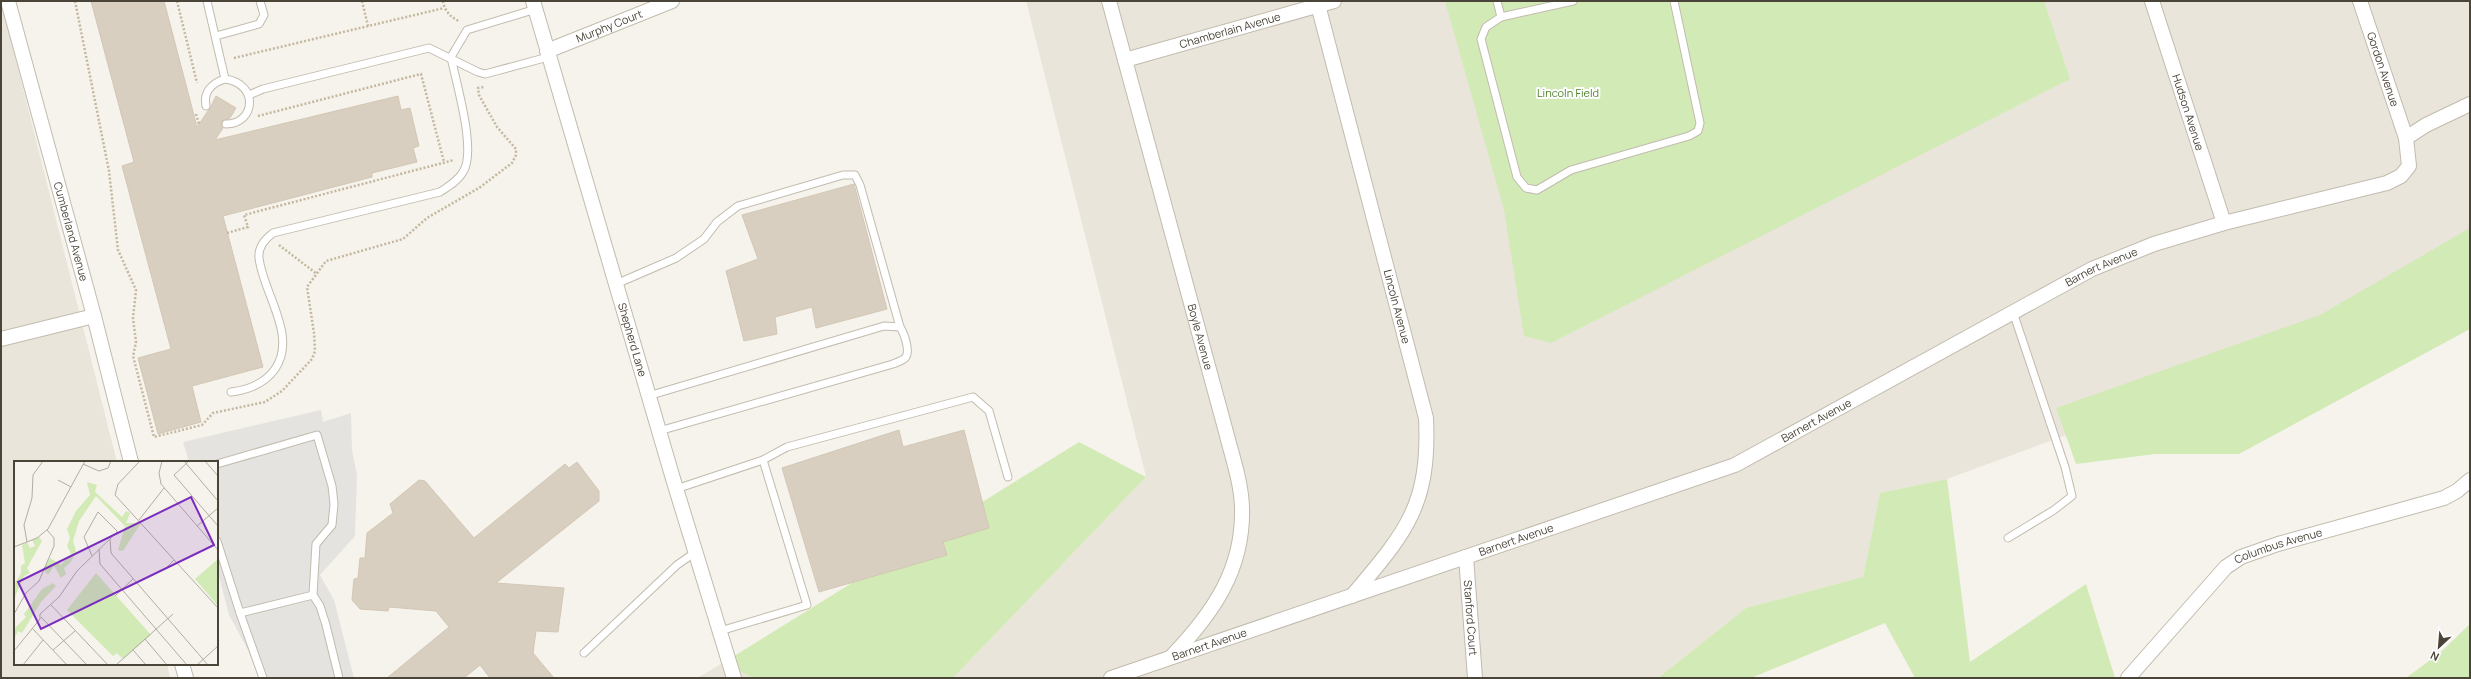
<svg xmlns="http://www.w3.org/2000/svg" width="2471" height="679" font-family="Manrope,sans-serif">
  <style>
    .residential { fill: #eae5da }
    .green { fill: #d2eab5 }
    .parking { fill: #e5e3e0 }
    .building { fill: #d8cfc1; stroke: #d3c7b4 }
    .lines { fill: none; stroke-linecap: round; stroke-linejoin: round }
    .service-casing { stroke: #c2bbae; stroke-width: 9 }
    .minor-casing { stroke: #c2bbae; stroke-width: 16 }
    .path { stroke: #c4b79f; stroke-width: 2.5; stroke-dasharray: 2 2; stroke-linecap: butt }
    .service { stroke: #fff; stroke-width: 7 }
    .minor { stroke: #fff; stroke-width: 14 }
    .labels { text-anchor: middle; stroke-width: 4; stroke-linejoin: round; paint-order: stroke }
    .street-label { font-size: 11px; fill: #4b4439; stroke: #fff }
    .park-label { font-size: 11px; fill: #4a7f2a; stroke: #fff }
    .inset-road { fill: none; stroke: #b2ada4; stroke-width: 1 }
    .view { fill: #7b2cbf; fill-opacity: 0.15; stroke: #7b2cbf; stroke-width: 2 }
    .inset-edge { fill: none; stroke: #4b4439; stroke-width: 2 }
  </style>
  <rect width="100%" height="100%" fill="#f6f3ec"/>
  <g class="residential">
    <polygon points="1,1 117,462 15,462 15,664 167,664 170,678 1,678"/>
    <polygon points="1026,1 2470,1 2470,287 1947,479 1880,493 1863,577 1746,608 1658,678 953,678 1146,477"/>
    <polygon points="723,663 753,678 697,678"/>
  </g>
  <g class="green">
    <polygon points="1445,1 2044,1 2070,79 1551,343 1524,336 1504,210"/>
    <polygon points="2470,228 2470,329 2239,454 2155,454 2076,464 2056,408 2320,315"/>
    <polygon points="1079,442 1146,477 953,678 753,678 723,663"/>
    <polygon points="1947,479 1970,662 2086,584 2115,678 1915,678 1885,623 1751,678 1658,678 1746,608 1863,577 1880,493"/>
    <polygon points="2470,624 2470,678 2406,678 2441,652"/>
  </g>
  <polygon class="parking" points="321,410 323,422 351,413 352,450 357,475 355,536 320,575 334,600 354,678 259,678 249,652 229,615 217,569 217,462 189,462 183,442"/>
  <g class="building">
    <polygon points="91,1 164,1 197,127 210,108 216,96 236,108 230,118 221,122 223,128 215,140 398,96 401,110 410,108 419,146 413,148 417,162 372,173 372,177 223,216 263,367 192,386 201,422 158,434 138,358 171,349 122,166 134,162"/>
    <polygon points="854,184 887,309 816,328 812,307 775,317 777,334 744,341 726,271 758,259 742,215"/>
    <polygon points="899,430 903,447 964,430 989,528 943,542 947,555 819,592 782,468"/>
    <polygon points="577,462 599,491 599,501 496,583 564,588 558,632 536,631 533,653 554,678 490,678 480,665 464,678 387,678 449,627 436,611 389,607 388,611 360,609 352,600 354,579 358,578 360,558 365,558 367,533 393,513 390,504 419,480 425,481 474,538 565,464 569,468"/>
  </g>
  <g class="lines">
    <defs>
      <g id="service">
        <polyline points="207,1 225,79"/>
        <polyline points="1497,1 1501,17 1573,1"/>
        <polyline points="1501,17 1486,27 1481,39 1517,177 1526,188 1537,190 1571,170 1689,136 1698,131 1700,123 1674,1"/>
        <polyline points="216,36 259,24 264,15 260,1"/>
        <polyline points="249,95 263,89 429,48 478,72 485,74 548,57"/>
        <path d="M206,106C203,92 212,83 225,79C260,84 255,124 226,124"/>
        <polyline points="616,284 676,258 704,239 717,222 738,206 843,175 855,175 860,185 900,327"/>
        <path d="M231,392C248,390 265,383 275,369C298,336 263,293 259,258C258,248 265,239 273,233L440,192C449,186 458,181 463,172C477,151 456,83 451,57L467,30L536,9"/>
        <path d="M648,396L884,326L900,327C904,333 911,352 905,358C902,361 897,362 893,364L659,431"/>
        <polyline points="763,460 787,447 973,397 989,411 1008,477"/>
        <polyline points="217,464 317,435 332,486 334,504 332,525 316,544 313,595 320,606 326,625 339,678"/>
        <polyline points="676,489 763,460 807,605 720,631"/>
        <polyline points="2008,538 2054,510 2072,496 2065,467 2013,312"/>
        <polyline points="217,541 240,613 313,595"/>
        <polyline points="240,613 263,678"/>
        <polyline points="584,653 677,565 697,551"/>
      </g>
      <g id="minor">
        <path id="s1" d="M8,1L94,316L131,462"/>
        <path id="s2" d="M533,1L674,482L734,678"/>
        <path id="s3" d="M1109,1L1226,432C1232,456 1241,481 1242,507C1244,569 1213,613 1172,656"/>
        <path id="s4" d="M1317,1L1426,418C1430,506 1406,532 1352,596"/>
        <path id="s5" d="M2152,1L2224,223"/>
        <path id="s6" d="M2360,1L2406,138"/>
        <path id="s7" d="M547,51L672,1"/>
        <path id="s8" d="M1125,60L1334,1"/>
        <polyline points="1,339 94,316"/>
        <path id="s9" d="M1466,557L1475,678"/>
        <polyline points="182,664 186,678"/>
        <path id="s10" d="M1111,678L1735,465L2092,269L2154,244L2224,223L2387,183L2401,176L2409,166L2406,138L2426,125L2470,104"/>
        <path id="s11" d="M2128,678L2226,567L2241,557L2278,544L2444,498L2457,491L2470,480"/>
      </g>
    </defs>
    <use href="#service" class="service-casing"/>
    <use href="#minor" class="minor-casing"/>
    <g class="path">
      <polyline points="75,1 109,171 118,250 136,290 133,318 136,342 133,356 154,437 202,425 213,413 265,402 282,391 312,359 315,351 314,333 307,287 326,261 403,239 427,218 479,188 512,163 516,155 516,149 497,127 479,95 478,88 484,87"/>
      <polyline points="177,1 197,83"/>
      <polyline points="362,1 368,26"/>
      <path d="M443,1C444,10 450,17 459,21"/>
      <polyline points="234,58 444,8"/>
      <polyline points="196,114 199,124"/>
      <polyline points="258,116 421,74 444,162"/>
      <polyline points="227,233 248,227 244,215 454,160"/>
      <polyline points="279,245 317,274"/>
    </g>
    <use href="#service" class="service"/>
    <use href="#minor" class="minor"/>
  </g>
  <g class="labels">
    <g class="street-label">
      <text dy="4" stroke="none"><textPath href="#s7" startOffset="67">Murphy Court</textPath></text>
      <text dy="4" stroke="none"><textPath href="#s8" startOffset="109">Chamberlain Avenue</textPath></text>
      <text dy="4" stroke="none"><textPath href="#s6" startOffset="72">Gordon Avenue</textPath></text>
      <text dy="4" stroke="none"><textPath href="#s5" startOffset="117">Hudson Avenue</textPath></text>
      <text dy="4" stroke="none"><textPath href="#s1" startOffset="239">Cumberland Avenue</textPath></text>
      <text dy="4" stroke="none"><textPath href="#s10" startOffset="1076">Barnert Avenue</textPath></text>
      <text dy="4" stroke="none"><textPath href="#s4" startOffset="316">Lincoln Avenue</textPath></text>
      <text dy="4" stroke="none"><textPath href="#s3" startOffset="348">Boyle Avenue</textPath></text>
      <text dy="4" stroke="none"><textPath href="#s2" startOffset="353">Shepherd Lane</textPath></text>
      <text dy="4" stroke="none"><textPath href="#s10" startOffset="752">Barnert Avenue</textPath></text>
      <text dy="4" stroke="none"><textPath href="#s10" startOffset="428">Barnert Avenue</textPath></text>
      <text dy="4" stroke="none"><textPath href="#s11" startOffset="205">Columbus Avenue</textPath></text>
      <text dy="4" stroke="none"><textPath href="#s9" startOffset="61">Stanford Court</textPath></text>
      <text dy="4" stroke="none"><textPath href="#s10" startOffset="104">Barnert Avenue</textPath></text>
    </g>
    <g class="park-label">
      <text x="1568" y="97">Lincoln Field</text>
    </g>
  </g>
  <g transform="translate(14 461)">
    <rect width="204" height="204" fill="#f6f3ec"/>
    <path d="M73,21L83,24L81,31L108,56L112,50L116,52L112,62H127L109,90L104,89L111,65L82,35L65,60L59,80L62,90L57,101L50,107L52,113L47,117L40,105L34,114L29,108L36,97L47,104L57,93L53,85L56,77L53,68L62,50L76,34ZM25,76L28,80L13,107L16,112L10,115L0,138V124L7,112V105L11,102L8,84L13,81L16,87L21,85L18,79ZM204,98V145L181,118ZM82,112L137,174L109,198L103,192L99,195L53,149ZM39,122L42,125L27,141L8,172L4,170L0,179V168L12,156L10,153L28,128Z" fill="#d2eab5"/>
    <path class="inset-road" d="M126,0L104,23L101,34L204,147M148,0L145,12L147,23L204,89M170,0L204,40M175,0L160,14L204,65M191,0L204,15M69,3L85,10L94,7L97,0M44,19L57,26M125,59L150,27M183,65L204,47M96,78L97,92L194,204M13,81L10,64L18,37L19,14L29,0M0,86L23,77L34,68L71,0M85,88L86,103L173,204M150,109L160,99M101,135L119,118M37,144L94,204M0,153L12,132L25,120L40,85V77L33,69M27,156L73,204M18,167L53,204M131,178L153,204M39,189L61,170M119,189L132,204M0,190L26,158V153L45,136L63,110L103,71V70L84,51L70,76L78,95M9,204L29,179M102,204L159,153M183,204L204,185"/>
    <path class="view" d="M177,36L200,84L27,168L4,121Z"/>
    <rect width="204" height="204" class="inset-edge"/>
  </g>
  <rect width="2471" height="679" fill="none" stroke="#4b4439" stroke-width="4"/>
  <g transform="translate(2439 647) rotate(206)" stroke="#ffffff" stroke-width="3" paint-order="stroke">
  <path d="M0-3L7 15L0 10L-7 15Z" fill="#4b4439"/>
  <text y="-6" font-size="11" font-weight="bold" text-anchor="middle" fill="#4b4439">N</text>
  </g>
</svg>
